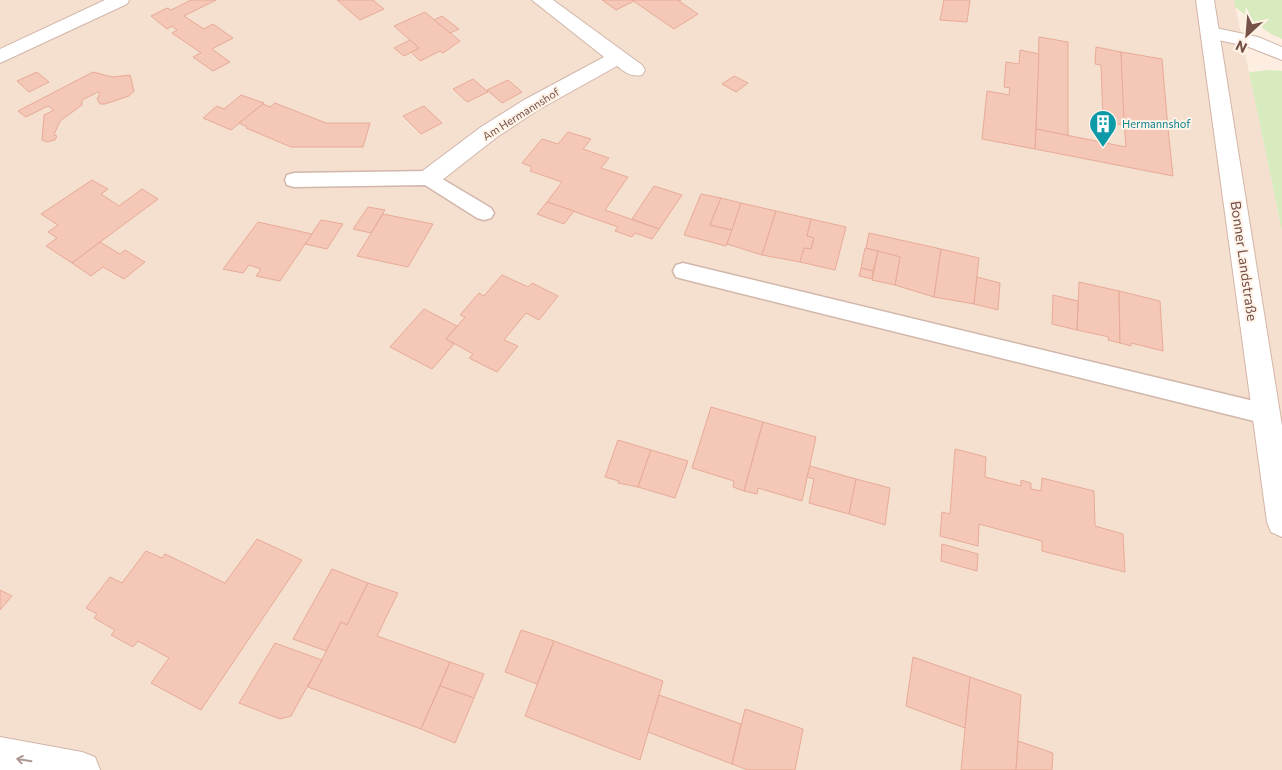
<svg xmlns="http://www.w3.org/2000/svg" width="1282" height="770" font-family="Commissioner,sans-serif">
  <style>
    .residential { fill: #f5dfcf }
    .green { fill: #d7ebbf }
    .building { fill: #f4c7b7; stroke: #e7ab97 }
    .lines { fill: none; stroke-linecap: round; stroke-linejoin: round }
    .lane-casing { stroke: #d1b6aa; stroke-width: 3 }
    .street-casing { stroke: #d1b6aa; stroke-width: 2 }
    .secondary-casing { stroke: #d4b5a7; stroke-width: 2 }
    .lane { fill: #fff; fill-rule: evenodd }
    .street { fill: #fff; fill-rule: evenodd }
    .secondary { fill: #fff; fill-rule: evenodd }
    .oneway { stroke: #ac9791 }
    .labels { text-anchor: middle; stroke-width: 4; stroke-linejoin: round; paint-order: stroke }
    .far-street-label { font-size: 11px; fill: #755147; stroke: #fff3e8 }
    .far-culture-label { font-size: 11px; fill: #0d838f; stroke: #fff3e8; text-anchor: start }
    .street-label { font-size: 14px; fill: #755147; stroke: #fff3e8 }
  </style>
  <rect width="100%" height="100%" fill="#fdeee1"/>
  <polygon class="residential" points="0,0 1234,0 1282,231 1282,770 0,770"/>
  <g class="green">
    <polygon points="1234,0 1282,0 1282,39 1271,34 1235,7"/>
    <polygon points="1270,70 1282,71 1282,231 1249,72"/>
  </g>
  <g class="building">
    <polygon points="191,0 216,0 184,16 204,29 213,24 233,38 212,49 230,62 213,71 193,57 201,53 172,33 177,30 172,26 167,29 151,16 167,8 171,10"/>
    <polygon points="337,0 373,0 384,9 360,20"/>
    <polygon points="602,0 632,0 634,1 616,10"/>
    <polygon points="632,0 681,0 679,1 698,14 674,29"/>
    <polygon points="944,0 970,0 967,22 940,20"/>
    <polygon points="425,12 460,41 443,53 440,51 420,61 411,52 419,48 394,26"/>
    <polygon points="442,16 459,29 450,33 434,20"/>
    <polygon points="1039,37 1068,42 1068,136 1036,129"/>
    <polygon points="410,40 419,48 404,56 394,48"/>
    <polygon points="1096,47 1121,52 1125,126 1103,120 1101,65 1095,64"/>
    <polygon points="1020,50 1039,54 1035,149 982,139 987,91 1009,95 1010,88 1004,87 1006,62 1019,64"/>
    <polygon points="1121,52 1162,59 1168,129 1124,121"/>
    <polygon points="37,72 49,82 29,92 17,81"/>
    <polygon points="93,72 112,77 130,75 134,91 129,96 105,104 100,104 97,99 100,93 98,92 82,100 82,105 60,121 54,135 57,136 55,140 47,142 42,140 44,115 54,110 48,106 26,117 18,111"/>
    <polygon points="734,76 748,83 736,92 722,84"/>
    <polygon points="473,79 488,92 467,102 453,89"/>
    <polygon points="508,80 522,92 502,103 487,90"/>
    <polygon points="241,95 264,103 231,130 203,118 217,106 224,109"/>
    <polygon points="275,103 326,123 370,123 363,147 291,147 246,128 247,127 239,123 263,104 270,107"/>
    <polygon points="424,106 442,123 421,134 403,116"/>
    <polygon points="1124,121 1168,129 1173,176 1035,149 1036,129 1126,147"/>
    <polygon points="568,132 591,139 583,149 609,158 601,168 628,177 605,210 659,229 652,239 635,233 632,237 615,231 618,227 547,202 562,182 530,171 532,167 522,163 542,139 558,144"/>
    <polygon points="92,180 108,189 101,194 119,206 142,189 158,199 72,263 46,246 57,238 48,232 58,225 41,214"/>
    <polygon points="654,186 682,195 659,229 632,219"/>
    <polygon points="701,194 721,198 710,225 732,230 726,246 684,235"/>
    <polygon points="721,198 741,203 732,230 710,225"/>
    <polygon points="547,202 574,211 564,224 537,214"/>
    <polygon points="741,203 776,211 762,255 727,244"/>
    <polygon points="368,207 385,210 371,233 353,229"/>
    <polygon points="776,211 811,219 807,236 814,238 811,249 804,248 800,262 762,255"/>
    <polygon points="383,214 433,224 408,267 357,256"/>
    <polygon points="811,219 846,227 835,270 800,262 804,248 811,249 814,238 807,236"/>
    <polygon points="321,220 343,224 327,249 305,244"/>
    <polygon points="258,222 312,234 280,281 256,276 261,269 249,265 243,273 223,269"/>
    <polygon points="869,233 941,249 934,297 895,285 900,257 866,248"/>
    <polygon points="100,242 120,254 125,250 145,262 124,279 103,267 91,276 72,263"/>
    <polygon points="865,248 878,251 873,271 861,268"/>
    <polygon points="941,249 979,258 974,304 934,297"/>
    <polygon points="878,251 900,257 895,285 872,280"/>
    <polygon points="861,268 873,271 872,279 859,276"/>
    <polygon points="502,275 528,287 532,283 558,296 539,320 526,313 504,340 518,346 497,372 469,358 473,354 446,339 465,317 460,315 479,293 484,296"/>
    <polygon points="977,277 1000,283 998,310 974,304"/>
    <polygon points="1079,282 1119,291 1120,343 1108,340 1109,337 1077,330"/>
    <polygon points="1119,291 1160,301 1163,351 1131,343 1131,346 1120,343"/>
    <polygon points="1053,295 1078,301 1077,330 1052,324"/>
    <polygon points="424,309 457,326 446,339 454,344 432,369 390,347"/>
    <polygon points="711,407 763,422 744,491 733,487 734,481 692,468"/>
    <polygon points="763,422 816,437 802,501 758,488 757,494 744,491"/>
    <polygon points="618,440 651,450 638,487 618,483 619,481 605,477"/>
    <polygon points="955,449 986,457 985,477 1021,486 1021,480 1031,483 1031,489 1041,491 1042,478 1094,491 1095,526 1123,534 1125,572 1042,551 1042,541 979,524 978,546 940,536 942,512 950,514"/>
    <polygon points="651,450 688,461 675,498 638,487"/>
    <polygon points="810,466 856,479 849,514 809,503 814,479 807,477"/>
    <polygon points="856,479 890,488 885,525 849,514"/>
    <polygon points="257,539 302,560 201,710 151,683 169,658 138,641 133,647 111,635 115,630 94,618 97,614 86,608 110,577 122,583 146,551 162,558 165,554 225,583"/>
    <polygon points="942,544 978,554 977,571 941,561"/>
    <polygon points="332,569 368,583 347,625 341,622 326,651 293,639"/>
    <polygon points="368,583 398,593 377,636 450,662 421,729 308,687 341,622 347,625"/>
    <polygon points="0,590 12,596 0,610"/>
    <polygon points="521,630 554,641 537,684 505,672"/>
    <polygon points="554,641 663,681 640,760 525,716"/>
    <polygon points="275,643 322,660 291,716 280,719 239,703"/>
    <polygon points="913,657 970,677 965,728 906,706"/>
    <polygon points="450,662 484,674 474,698 440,686"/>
    <polygon points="970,677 1021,695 1016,770 961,770"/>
    <polygon points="440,686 474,698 455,743 421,729"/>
    <polygon points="659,695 741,724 732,764 648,732"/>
    <polygon points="745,709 803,729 795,770 748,770 732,764"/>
    <polygon points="1018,741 1053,753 1052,770 1016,770"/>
  </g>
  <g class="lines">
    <defs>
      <g id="lane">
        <polygon points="429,171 491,208 494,213 491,218 484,220 477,218 425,185 294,187 287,185 285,180 287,175 294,173"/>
        <polygon points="683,263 1266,404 1274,407 1278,414 1274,421 1266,424 683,279 676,277 673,271 676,265"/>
      </g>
      <g id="street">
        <polygon points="105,0 129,0 127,4 0,63 0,49"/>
        <path d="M532,0H553L642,65L645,70L642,75C631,77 626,73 617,66L538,110L497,137L437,184L429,186L421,184L418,178L421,172L481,127L524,100L604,57Z"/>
        <polygon points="1211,27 1258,37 1282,47 1282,60 1246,46 1204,37 1201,33 1204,29"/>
        <polygon points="0,737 82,752 95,757 100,770 0,770"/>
      </g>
      <polygon id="secondary" points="1196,0 1214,0 1282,426 1282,537 1271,532 1267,522"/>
    </defs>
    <use href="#lane" class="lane-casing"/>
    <use href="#street" class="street-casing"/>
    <use href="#secondary" class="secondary-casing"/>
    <use href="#lane" class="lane"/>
    <use href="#street" class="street"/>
    <use href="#secondary" class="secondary"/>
  </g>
  <defs><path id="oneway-shaft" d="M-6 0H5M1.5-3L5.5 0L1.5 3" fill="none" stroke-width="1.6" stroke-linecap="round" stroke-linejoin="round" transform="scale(1.25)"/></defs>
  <use class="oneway" href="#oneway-shaft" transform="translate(24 760) rotate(-170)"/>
  <defs>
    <symbol id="building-pin" viewBox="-11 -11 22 30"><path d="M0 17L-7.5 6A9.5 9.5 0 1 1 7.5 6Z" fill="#0f9aa8" stroke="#fff3e8"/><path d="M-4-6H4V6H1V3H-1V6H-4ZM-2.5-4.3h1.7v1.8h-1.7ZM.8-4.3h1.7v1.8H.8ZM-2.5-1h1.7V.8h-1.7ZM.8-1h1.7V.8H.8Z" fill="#fff"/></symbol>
  </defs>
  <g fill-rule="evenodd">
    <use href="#building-pin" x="1087" y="108" width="32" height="43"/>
  </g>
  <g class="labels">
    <g class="far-street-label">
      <text transform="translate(521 114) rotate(-32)" y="4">Am Hermannshof</text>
    </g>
    <g class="far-culture-label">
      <text x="1122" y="128">Hermannshof</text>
    </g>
    <g class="street-label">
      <text transform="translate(1244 261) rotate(82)" y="5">Bonner Landstraße</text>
    </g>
  </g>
  <g transform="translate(1247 35) rotate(206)" stroke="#fff3e8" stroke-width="4" paint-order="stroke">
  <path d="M0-4L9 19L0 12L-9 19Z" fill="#755147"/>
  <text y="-8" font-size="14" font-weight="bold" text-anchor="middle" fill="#755147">N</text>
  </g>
</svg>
